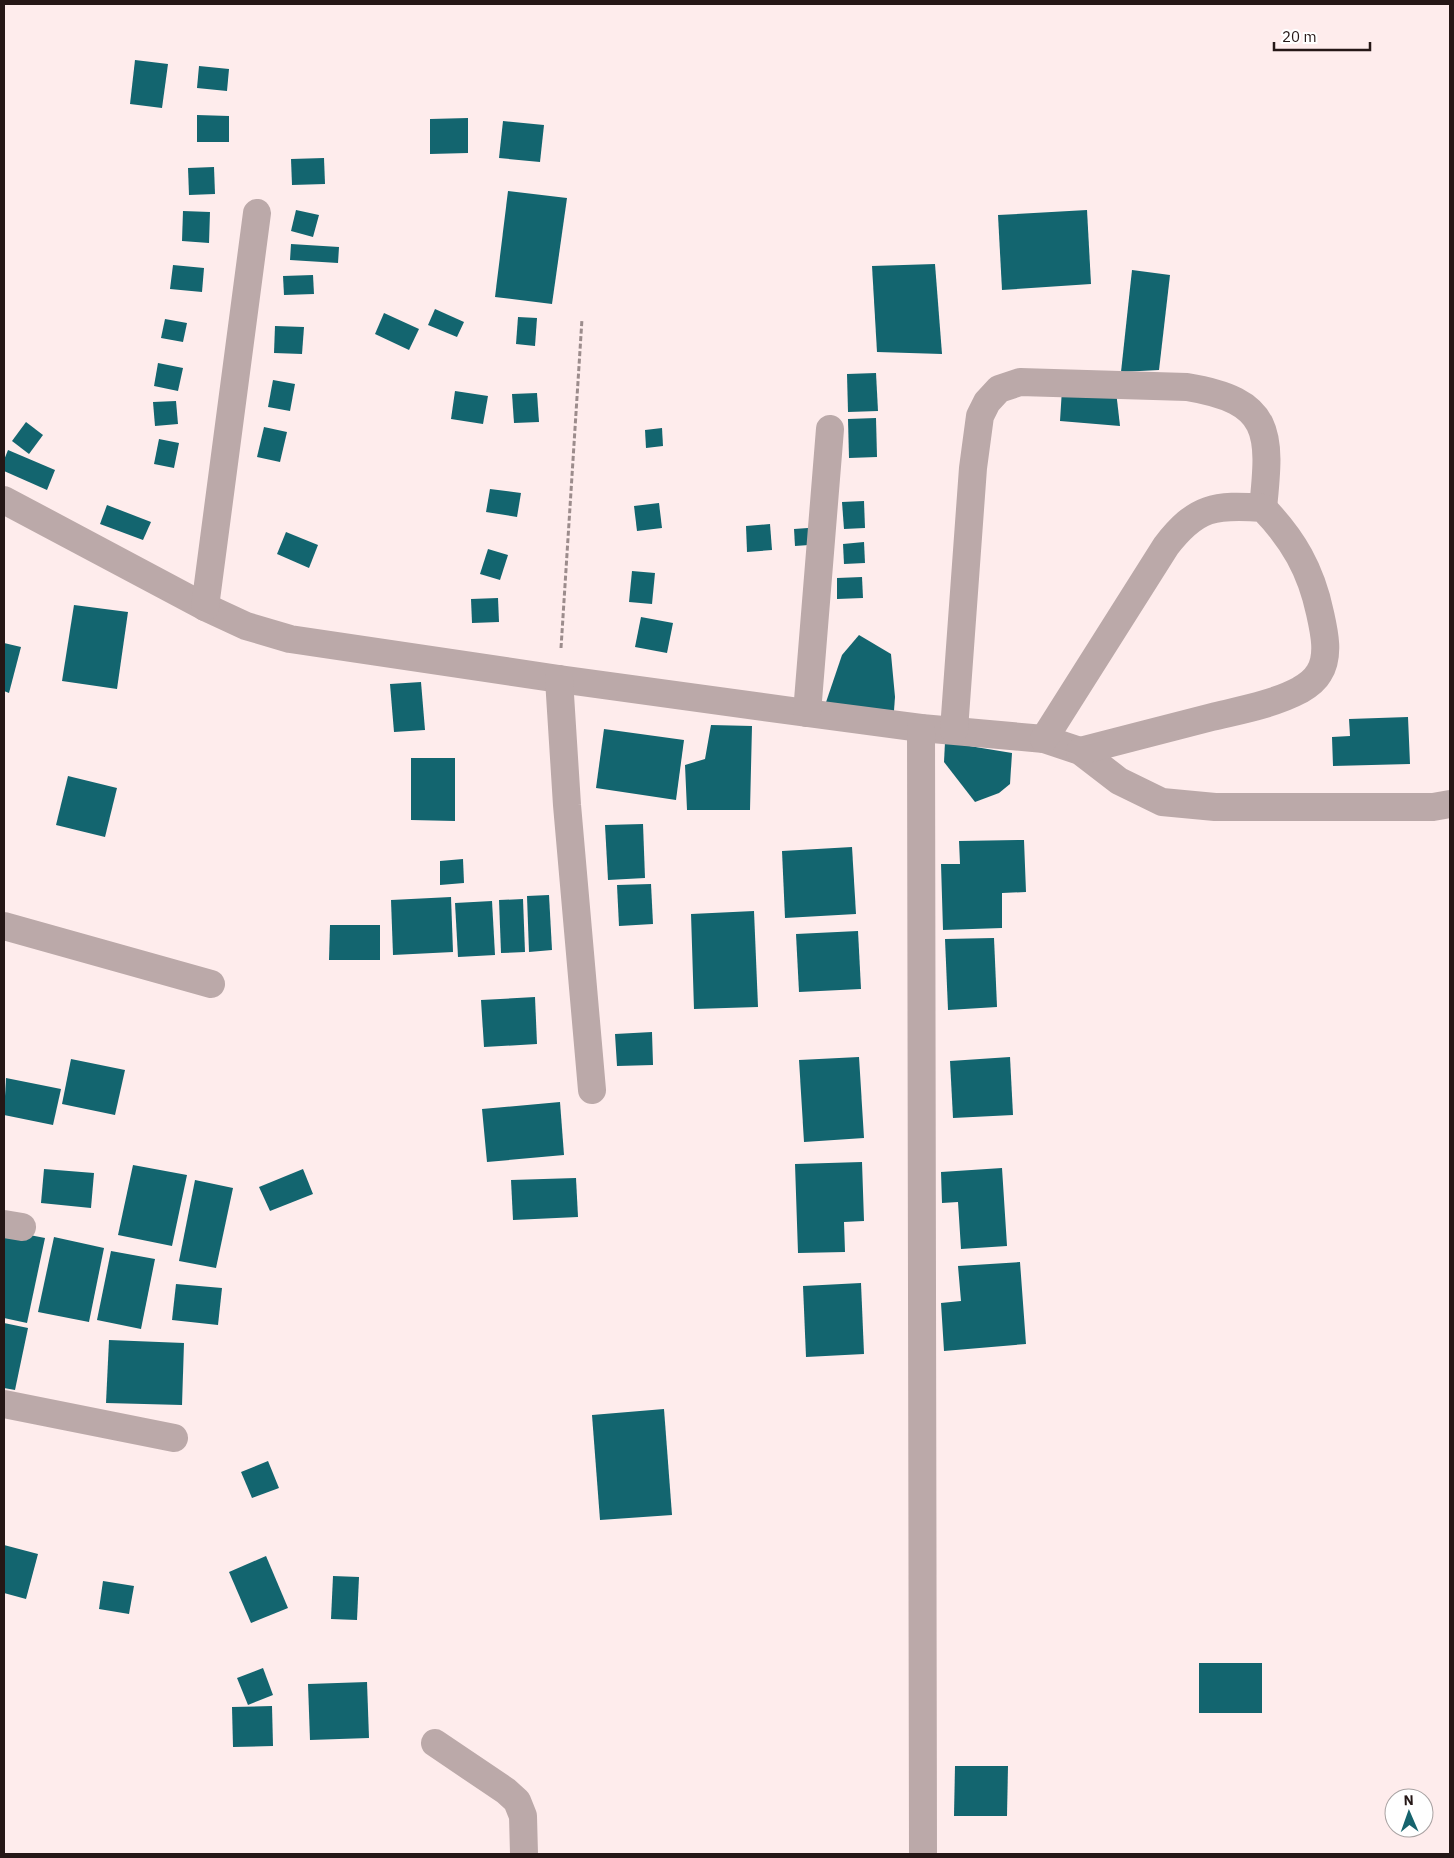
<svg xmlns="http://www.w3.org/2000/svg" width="1454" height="1858" font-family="'IBM Plex Sans',sans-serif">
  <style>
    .building { fill: #13656f }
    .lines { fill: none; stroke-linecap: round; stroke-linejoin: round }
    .path { stroke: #9c8c8c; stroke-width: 3; stroke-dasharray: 5 2.5; stroke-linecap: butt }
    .minor { stroke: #bba9a9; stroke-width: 28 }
  </style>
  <rect width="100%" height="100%" fill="#feecec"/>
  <g class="building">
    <polygon points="135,60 168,64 162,108 130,104"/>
    <polygon points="199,66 229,69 227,91 197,88"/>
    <polygon points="197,115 229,116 229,142 197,142"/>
    <polygon points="468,118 468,153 430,154 430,119"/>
    <polygon points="503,121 544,125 540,162 499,158"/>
    <polygon points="324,158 325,184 292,185 291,159"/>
    <polygon points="214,167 215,194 189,195 188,168"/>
    <polygon points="508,191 567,198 552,304 495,297"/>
    <polygon points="296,210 319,215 313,237 291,231"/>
    <polygon points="1087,210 1091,284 1002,290 998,215"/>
    <polygon points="183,211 210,212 209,243 182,241"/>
    <polygon points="291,244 339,247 338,263 290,260"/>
    <polygon points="935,264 942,354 877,352 872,266"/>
    <polygon points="173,265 204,268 202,292 170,289"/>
    <polygon points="1132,270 1170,275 1159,370 1121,372"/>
    <polygon points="313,275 314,294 284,295 283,276"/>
    <polygon points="435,309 464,322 457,337 428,325"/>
    <polygon points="384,313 419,329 409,350 375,334"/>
    <polygon points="518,317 537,318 535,346 516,344"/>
    <polygon points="165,319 187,323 183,342 161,338"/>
    <polygon points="275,326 304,327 302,354 274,353"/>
    <polygon points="158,363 183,368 178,391 154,386"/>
    <polygon points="876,373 878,411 848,412 847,374"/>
    <polygon points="273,380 295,384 290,411 268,407"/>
    <polygon points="1062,389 1116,391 1120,426 1060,421"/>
    <polygon points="455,391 488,396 483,424 451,419"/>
    <polygon points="537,393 539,422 514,423 512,394"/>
    <polygon points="176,401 178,424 155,426 153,402"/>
    <polygon points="876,418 877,457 849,458 848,419"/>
    <polygon points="26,422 43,435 29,454 12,441"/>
    <polygon points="264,427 287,432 280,462 257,457"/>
    <polygon points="662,428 663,446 646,448 645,430"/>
    <polygon points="159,439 179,443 174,468 154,464"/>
    <polygon points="8,450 55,470 47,490 4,471 4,460"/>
    <polygon points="490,489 521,493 517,517 486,512"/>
    <polygon points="864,501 865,528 844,529 842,502"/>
    <polygon points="659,503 662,528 637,531 634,506"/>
    <polygon points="107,505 151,522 143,540 100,524"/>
    <polygon points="770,524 772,550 747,552 746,526"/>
    <polygon points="808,528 809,545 795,546 794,529"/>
    <polygon points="286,532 318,545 309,568 277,554"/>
    <polygon points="864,542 865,563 844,564 843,544"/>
    <polygon points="488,549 508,555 500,580 480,574"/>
    <polygon points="632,571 655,573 652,604 629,602"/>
    <polygon points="862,577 863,598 837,599 837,578"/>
    <polygon points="498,598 499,622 472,623 471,599"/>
    <polygon points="74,605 128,612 117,689 62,681"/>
    <polygon points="641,617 673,623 667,653 635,647"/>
    <polygon points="859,635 891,654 895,697 893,724 822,714 842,655"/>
    <polygon points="4,643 21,647 9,693 4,691"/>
    <polygon points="421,682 425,730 394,732 390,684"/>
    <polygon points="1408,717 1410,764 1333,766 1332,737 1350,736 1349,719"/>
    <polygon points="711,725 752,726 750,810 687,810 685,765 705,759"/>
    <polygon points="604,729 684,740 676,800 596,788"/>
    <polygon points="945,742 1012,753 1010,784 999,793 975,802 944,762"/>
    <polygon points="411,758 455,758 455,821 411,820"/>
    <polygon points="68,776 117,788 105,837 56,825"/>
    <polygon points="643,824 645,878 608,880 605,825"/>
    <polygon points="1024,840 1026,892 1002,893 1002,928 943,930 941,864 960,864 959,841"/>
    <polygon points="852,847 856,914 785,918 782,851"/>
    <polygon points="463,859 464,883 440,885 440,861"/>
    <polygon points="651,884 653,924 619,926 617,885"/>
    <polygon points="549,895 552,950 529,952 527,896"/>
    <polygon points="451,897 453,952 393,955 391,900"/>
    <polygon points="523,899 525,952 501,953 499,900"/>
    <polygon points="492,901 495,955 458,957 455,903"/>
    <polygon points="754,911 758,1007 694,1009 691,914"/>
    <polygon points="330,925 380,925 380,960 329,960"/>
    <polygon points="858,931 861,989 799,992 796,934"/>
    <polygon points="994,938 997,1007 948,1010 945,939"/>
    <polygon points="535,997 537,1044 484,1047 481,1000"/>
    <polygon points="652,1032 653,1065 617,1066 615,1034"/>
    <polygon points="859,1057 864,1138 804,1142 799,1060"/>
    <polygon points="1010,1057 1013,1115 953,1118 950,1061"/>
    <polygon points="71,1059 125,1070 115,1115 62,1104"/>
    <polygon points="6,1078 61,1089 53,1125 4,1115"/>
    <polygon points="560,1102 564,1155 487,1162 482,1109"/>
    <polygon points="862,1162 864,1221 844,1222 845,1252 798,1253 795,1164"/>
    <polygon points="133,1165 187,1175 172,1246 118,1235"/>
    <polygon points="1002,1168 1007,1246 961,1249 958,1202 942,1203 941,1172"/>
    <polygon points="44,1169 94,1173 91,1208 41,1203"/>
    <polygon points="303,1169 313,1194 270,1211 259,1187"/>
    <polygon points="576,1178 578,1217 513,1220 511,1180"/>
    <polygon points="195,1180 233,1188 216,1268 179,1261"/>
    <polygon points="4,1230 45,1238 27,1323 4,1318"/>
    <polygon points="54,1237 104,1248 89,1322 38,1312"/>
    <polygon points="111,1251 155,1259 141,1329 97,1320"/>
    <polygon points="1020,1262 1026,1344 944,1351 941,1303 961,1301 958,1266"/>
    <polygon points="861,1283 864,1354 806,1357 803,1286"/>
    <polygon points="176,1284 222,1288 218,1325 172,1320"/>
    <polygon points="4,1323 28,1328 15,1390 4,1388"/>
    <polygon points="109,1340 184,1343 182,1405 106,1403"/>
    <polygon points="664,1409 672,1515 600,1520 592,1415"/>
    <polygon points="268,1461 279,1488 252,1498 241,1472"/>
    <polygon points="4,1545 38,1554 26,1599 4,1593"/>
    <polygon points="266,1556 288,1608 251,1623 229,1572"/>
    <polygon points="333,1576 359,1577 357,1620 331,1619"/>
    <polygon points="103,1581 134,1586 129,1614 99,1609"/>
    <rect x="1199" y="1663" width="63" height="50"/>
    <polygon points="263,1668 273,1695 248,1705 237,1678"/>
    <polygon points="367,1682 369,1738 310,1740 308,1684"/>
    <polygon points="272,1706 273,1746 233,1747 232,1707"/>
    <polygon points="955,1766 1008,1766 1007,1816 954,1816"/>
  </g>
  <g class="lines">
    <polyline class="path" points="561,648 582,319"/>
    <g class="minor">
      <polyline points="4,500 205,607 246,626 290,639 559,679 807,713 921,728 1044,739 1080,751 1119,781 1162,802 1215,807 1433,807 1450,804"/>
      <polyline points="205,607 257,213"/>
      <polyline points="559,679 567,805 592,1090"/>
      <polyline points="807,713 830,429"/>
      <polyline points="921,728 923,1854"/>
      <path d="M954,730L973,468L980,416L987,402L999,389L1020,382L1187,387C1272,401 1271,432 1263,508"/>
      <path d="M1044,739L1166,546C1196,507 1215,504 1263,508C1293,539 1311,570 1320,613C1324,631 1330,656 1319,673C1315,680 1307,686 1300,690C1274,704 1241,710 1212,717C1168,728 1124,740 1080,751"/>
      <polyline points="4,926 211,984"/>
      <polyline points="4,1224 22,1227"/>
      <polyline points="4,1404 174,1438"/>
      <polyline points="435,1743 506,1791 517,1801 523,1816 524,1854"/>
    </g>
  </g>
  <rect width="1454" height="1858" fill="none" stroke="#251716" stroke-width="10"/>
  <g transform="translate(1409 1813) rotate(358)"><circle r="24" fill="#ffffff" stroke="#a8a2a2"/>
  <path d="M0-4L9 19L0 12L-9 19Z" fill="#16636d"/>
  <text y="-8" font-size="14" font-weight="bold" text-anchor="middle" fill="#251716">N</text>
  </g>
  <path d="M1274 42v8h96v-8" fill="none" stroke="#251716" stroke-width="2.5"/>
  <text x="1282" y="42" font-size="15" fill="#251716" stroke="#ffffff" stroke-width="4" paint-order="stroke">20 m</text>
</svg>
